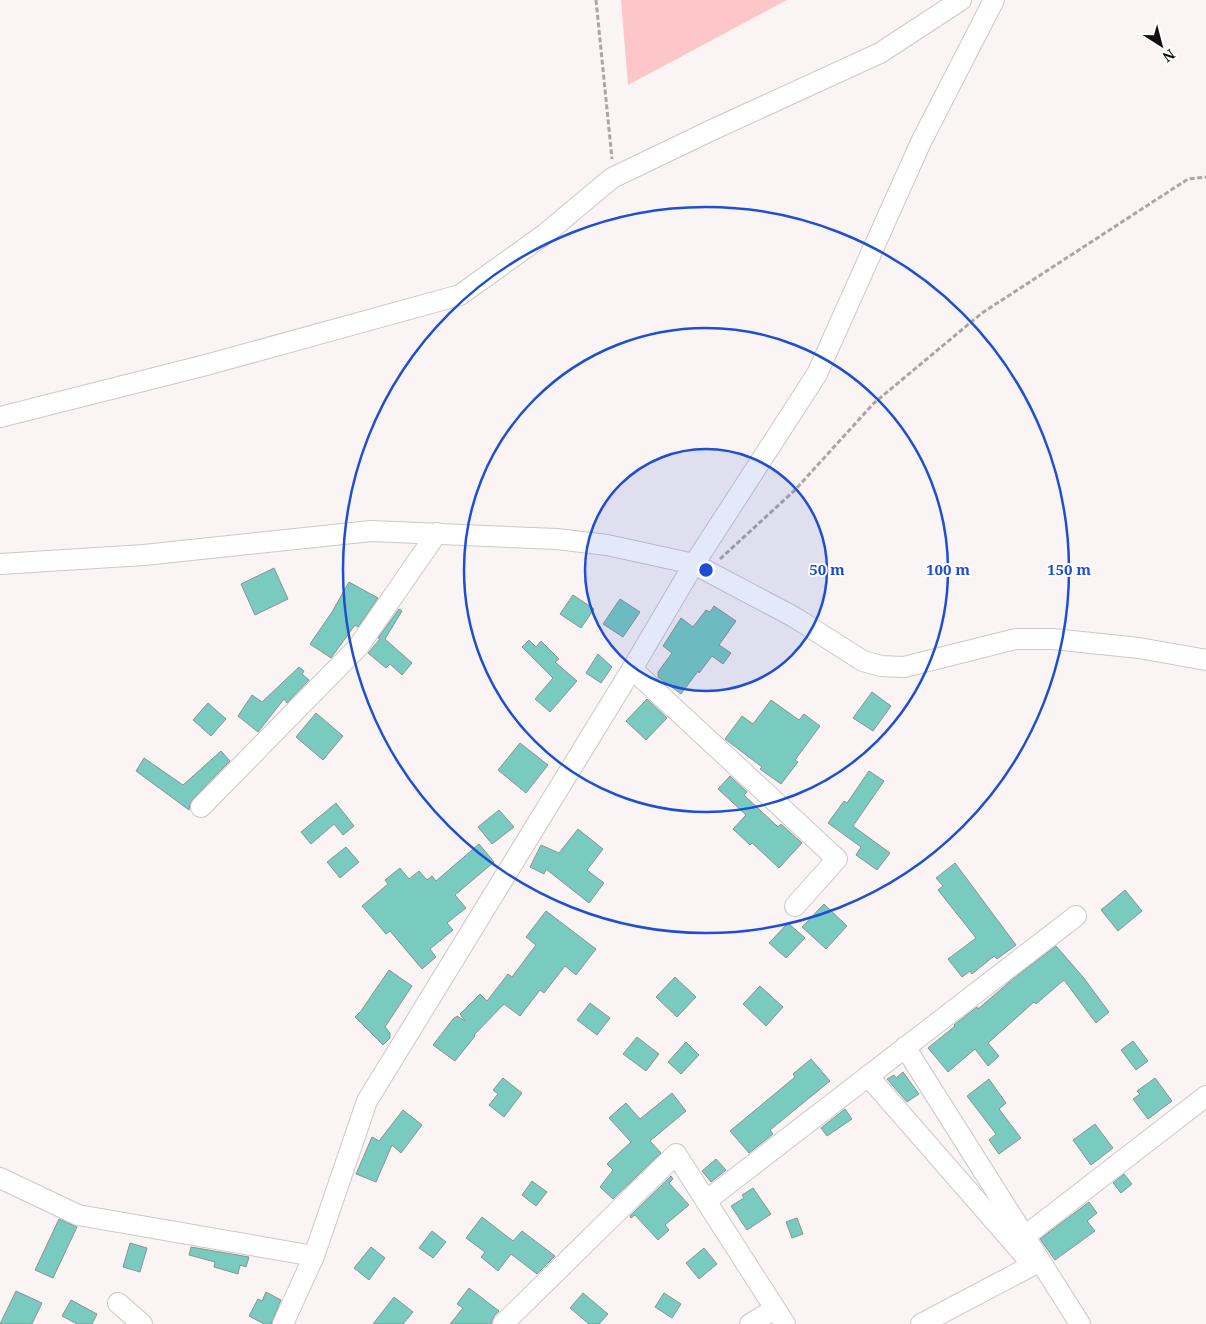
<svg xmlns="http://www.w3.org/2000/svg" width="1206" height="1324" font-family="'Noto Serif',serif">
  <style>
    .green { fill: #fdc6c8 }
    .building { fill: #79cabf; stroke: #8d9392 }
    .lines { fill: none; stroke-linecap: round; stroke-linejoin: round }
    .minor-casing { stroke: #cec8c8; stroke-width: 22 }
    .path { stroke: #aba6a6; stroke-width: 3; stroke-dasharray: 5 2.5; stroke-linecap: butt }
    .minor { stroke: #fff; stroke-width: 20 }
    .ring { fill: none; stroke: #1d4ed8; stroke-width: 2.5 }
    .centre { fill: #1d4ed8; stroke: #fff; stroke-width: 2.5 }
    .ring-label { font-size: 15px; text-anchor: middle; font-weight: bold; fill: #1d4ed8; stroke: #fff; stroke-width: 4; stroke-linejoin: round; paint-order: stroke }
  </style>
  <rect width="100%" height="100%" fill="#fbf4f4"/>
  <polygon class="green" points="621,0 787,0 628,85"/>
  <g class="building">
    <polygon points="274,568 288,599 255,615 241,584"/>
    <polygon points="349,582 378,598 358,627 355,625 331,658 310,644 332,612"/>
    <polygon points="573,595 594,609 581,628 560,614"/>
    <polygon points="620,599 640,612 623,637 603,624"/>
    <polygon points="714,606 736,621 719,645 731,653 723,664 712,656 699,673 698,671 681,694 658,677 658,672 672,653 663,646 681,618 693,627 706,610 710,612"/>
    <polygon points="399,609 402,611 385,639 412,663 402,675 390,664 386,668 368,653 380,639 378,638"/>
    <polygon points="529,640 536,647 541,641 559,659 555,662 577,681 550,712 535,699 553,678 522,647"/>
    <polygon points="598,654 612,667 601,683 586,673"/>
    <polygon points="299,667 304,671 302,674 309,680 287,703 284,699 258,732 238,716 252,695 262,702"/>
    <polygon points="872,692 891,706 873,731 853,718"/>
    <polygon points="647,699 667,718 646,740 626,721"/>
    <polygon points="771,700 799,720 804,714 820,726 795,760 798,762 781,784 760,769 762,767 725,739 742,716 753,724"/>
    <polygon points="208,703 226,719 211,736 193,720"/>
    <polygon points="316,713 343,736 323,760 296,737"/>
    <polygon points="520,743 548,765 526,793 498,770"/>
    <polygon points="221,751 230,761 193,799 190,804 189,810 136,771 144,758 183,785"/>
    <polygon points="869,771 884,781 853,826 890,853 877,870 856,855 861,847 828,823 844,801 847,803"/>
    <polygon points="730,776 747,792 744,795 778,827 781,824 802,843 779,868 752,843 750,845 733,829 746,815 718,789"/>
    <polygon points="336,803 354,826 343,835 334,824 311,844 301,832"/>
    <polygon points="499,810 514,827 492,844 478,827"/>
    <polygon points="578,829 603,849 587,870 604,883 589,903 546,869 544,874 530,867 541,845 559,853"/>
    <polygon points="479,844 494,862 455,895 466,908 447,923 453,930 430,949 436,957 422,969 390,931 386,934 362,906 388,884 385,880 400,868 409,879 419,871 427,880 432,876 436,881"/>
    <polygon points="346,847 359,862 340,878 327,862"/>
    <polygon points="955,863 1016,945 997,959 994,956 972,974 970,971 962,977 948,959 976,938 938,890 943,886 936,878"/>
    <polygon points="1125,890 1142,911 1118,931 1101,910"/>
    <polygon points="824,904 847,926 826,949 802,927"/>
    <polygon points="546,911 596,949 576,975 565,966 544,993 540,990 520,1016 504,1004 474,1035 475,1036 455,1061 433,1045 453,1019 457,1016 465,1021 460,1014 480,994 487,1001 508,974 512,977 536,945 526,937"/>
    <polygon points="788,923 805,938 786,958 769,943"/>
    <polygon points="1056,946 1083,977 1109,1012 1096,1023 1064,980 1036,1004 1034,1002 988,1043 999,1056 988,1066 975,1049 948,1072 928,1048 955,1026 954,1025 977,1007 978,1009 1014,978"/>
    <polygon points="389,970 412,986 385,1027 390,1033 390,1038 383,1045 355,1017 361,1011"/>
    <polygon points="675,977 696,997 677,1017 656,997"/>
    <polygon points="760,986 783,1007 766,1026 743,1004"/>
    <polygon points="590,1003 610,1018 597,1035 577,1020"/>
    <polygon points="637,1037 659,1054 646,1071 623,1054"/>
    <polygon points="1133,1041 1148,1061 1136,1070 1121,1050"/>
    <polygon points="686,1042 699,1055 681,1074 668,1062"/>
    <polygon points="811,1059 830,1081 770,1130 773,1134 749,1153 730,1131 795,1077 793,1074"/>
    <polygon points="903,1072 919,1094 907,1102 887,1079 894,1075 896,1078"/>
    <polygon points="503,1078 522,1093 504,1117 489,1105 498,1094 493,1090"/>
    <polygon points="1155,1078 1172,1101 1148,1119 1133,1099 1140,1094 1137,1091"/>
    <polygon points="989,1079 1006,1103 999,1109 1021,1138 999,1154 989,1140 996,1134 967,1096"/>
    <polygon points="672,1093 686,1111 650,1141 661,1153 613,1199 600,1187 613,1170 607,1164 631,1142 609,1118 626,1103 640,1119"/>
    <polygon points="845,1109 852,1119 827,1136 821,1128"/>
    <polygon points="403,1110 422,1125 401,1153 392,1145 376,1182 356,1174 372,1137 379,1141"/>
    <polygon points="1095,1124 1113,1148 1091,1165 1073,1140"/>
    <polygon points="716,1159 726,1170 711,1182 702,1171"/>
    <polygon points="1124,1174 1132,1184 1121,1193 1113,1183"/>
    <polygon points="671,1176 673,1179 669,1183 689,1205 665,1225 669,1230 658,1240 635,1215 631,1218 630,1216"/>
    <polygon points="532,1181 547,1192 536,1206 522,1195"/>
    <polygon points="753,1188 771,1214 747,1230 731,1206 744,1198 742,1195"/>
    <polygon points="1089,1202 1097,1213 1087,1221 1095,1231 1055,1260 1040,1239"/>
    <polygon points="482,1217 513,1241 522,1231 555,1256 537,1274 511,1254 498,1271 481,1257 485,1252 466,1238"/>
    <polygon points="797,1218 803,1234 792,1238 786,1222"/>
    <polygon points="59,1219 77,1227 53,1278 35,1270"/>
    <polygon points="432,1231 446,1242 433,1258 419,1248"/>
    <polygon points="130,1243 147,1248 140,1272 123,1267"/>
    <polygon points="191,1247 249,1257 246,1267 240,1265 238,1274 214,1267 215,1262 189,1255"/>
    <polygon points="371,1247 385,1258 369,1280 354,1268"/>
    <polygon points="704,1248 717,1264 699,1279 686,1263"/>
    <polygon points="469,1288 499,1311 494,1316 491,1324 450,1324 463,1308 457,1304"/>
    <polygon points="16,1291 42,1303 32,1324 0,1324"/>
    <polygon points="266,1292 281,1300 271,1324 264,1324 249,1316 258,1299 262,1301"/>
    <polygon points="583,1293 608,1314 599,1324 589,1324 570,1308"/>
    <polygon points="664,1293 681,1304 672,1318 655,1307"/>
    <polygon points="394,1297 413,1312 403,1324 373,1324"/>
    <polygon points="71,1300 97,1314 92,1324 77,1324 62,1316"/>
  </g>
  <g class="lines">
    <defs>
      <g id="minor">
        <polyline points="0,417 206,365 460,295 545,234 612,178 712,130 880,53 961,0"/>
        <polyline points="0,564 144,555 371,531 557,539 607,545 694,564 794,617 863,661 881,666 904,667 1016,639 1053,639 1139,648 1206,660"/>
        <polyline points="632,669 837,859 795,906"/>
        <polyline points="201,807 358,647 437,533"/>
        <polyline points="905,1047 1080,1324"/>
        <polyline points="868,1076 1025,1256"/>
        <polyline points="0,1178 78,1215 314,1256"/>
        <polyline points="706,1201 785,1324"/>
        <polyline points="1025,1236 1206,1096"/>
        <polyline points="118,1303 142,1324"/>
        <polyline points="283,1324 314,1256 367,1101 632,669 694,564 817,374 921,142 994,0"/>
        <polyline points="503,1324 676,1154 706,1201 1076,916"/>
        <polyline points="750,1324 775,1309"/>
        <polyline points="921,1324 1033,1265"/>
      </g>
    </defs>
    <use href="#minor" class="minor-casing"/>
    <g class="path">
      <polyline points="596,0 612,159"/>
      <polyline points="720,559 794,491 874,403 982,313 1188,179 1206,177"/>
    </g>
    <use href="#minor" class="minor"/>
  </g>
  <circle cx="706" cy="570" r="121" fill="#1d4ed8" fill-opacity=".12"/>
  <g class="ring">
    <circle cx="706" cy="570" r="121"/>
    <circle cx="706" cy="570" r="242"/>
    <circle cx="706" cy="570" r="363"/>
  </g>
  <circle cx="706" cy="570" r="8" class="centre"/>
  <g class="ring-label">
    <text x="827" y="575">50 m</text>
    <text x="948" y="575">100 m</text>
    <text x="1069" y="575">150 m</text>
  </g>
  <g transform="translate(1161 45) rotate(144)" stroke="#ffffff" stroke-width="4" paint-order="stroke">
  <path d="M0-4L9 19L0 12L-9 19Z" fill="#121010"/>
  <text y="-8" font-size="14" font-weight="bold" text-anchor="middle" fill="#121010">N</text>
  </g>
</svg>
